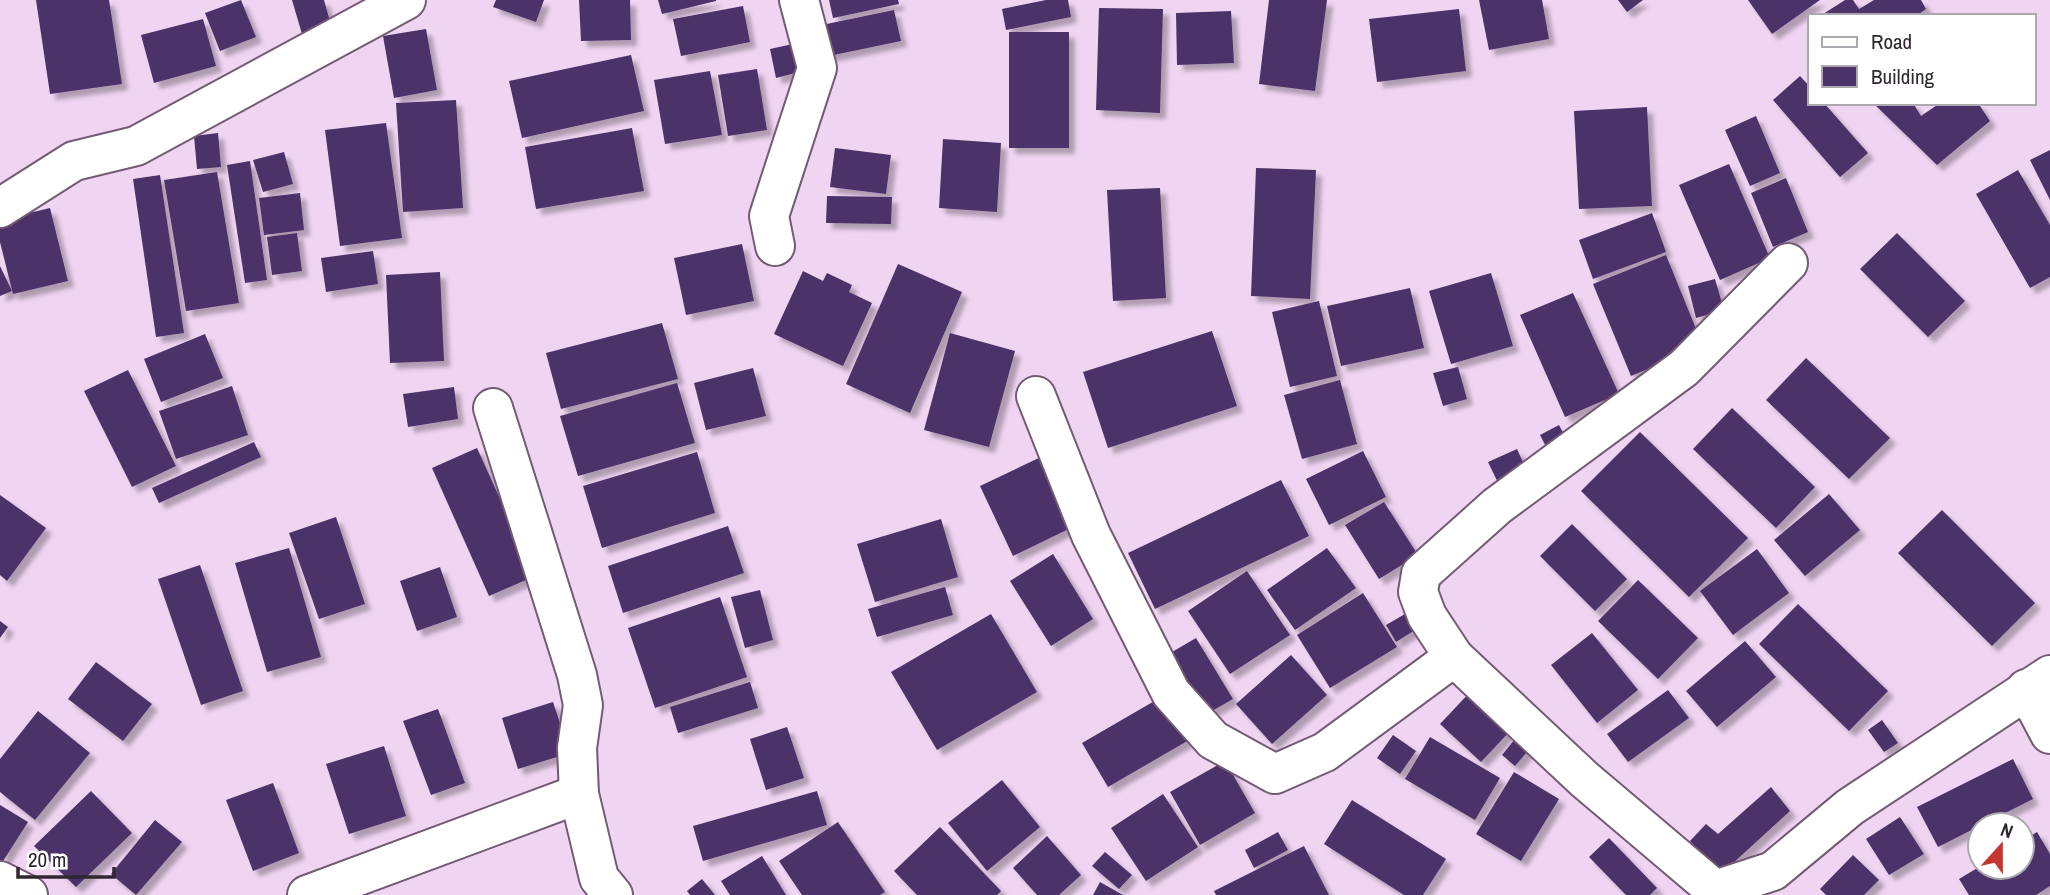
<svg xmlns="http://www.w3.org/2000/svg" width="2050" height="895" font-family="'Archivo Narrow',sans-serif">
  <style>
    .building { fill: #4b3269; filter: url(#shadow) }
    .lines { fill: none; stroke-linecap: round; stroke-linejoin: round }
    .minor-casing { stroke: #735b74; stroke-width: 42 }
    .minor { stroke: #fff; stroke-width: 38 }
  </style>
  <defs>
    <filter id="shadow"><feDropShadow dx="6" dy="6" stdDeviation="2" flood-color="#0004"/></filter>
  </defs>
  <rect width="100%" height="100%" fill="#f0d5f2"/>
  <g class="building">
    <polygon points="36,0 109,0 122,84 50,94"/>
    <polygon points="241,0 256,37 220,51 205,13"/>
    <polygon points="292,0 324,0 331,25 302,34"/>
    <polygon points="496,0 544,0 536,22 493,7"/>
    <polygon points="579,0 630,0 631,40 581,41"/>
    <polygon points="658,0 716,0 716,1 662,14"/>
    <polygon points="829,0 898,0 899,4 833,18"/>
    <polygon points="1046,0 1068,0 1071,17 1006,30 1002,9"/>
    <polygon points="1269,0 1327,0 1315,91 1259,84"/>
    <polygon points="1479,0 1542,0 1549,39 1489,50"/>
    <polygon points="1618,0 1643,0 1627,12"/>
    <polygon points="1748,0 1820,0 1772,34"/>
    <polygon points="1845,0 1853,0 1859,9 1874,0 1921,0 1926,9 1916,16 1820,16"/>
    <polygon points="743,6 750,42 681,56 673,19"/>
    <polygon points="1099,8 1163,9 1160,113 1096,110"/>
    <polygon points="1459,9 1466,71 1377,82 1369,19"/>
    <polygon points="894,10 901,41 824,57 817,26"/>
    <polygon points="1231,11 1234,63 1177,65 1176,13"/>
    <polygon points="203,19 216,66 154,83 141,35"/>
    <polygon points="426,29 437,90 394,98 383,36"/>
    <rect x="1009" y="32" width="60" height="116"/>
    <polygon points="793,44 799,72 776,78 770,49"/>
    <polygon points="631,55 644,111 522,138 509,81"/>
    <polygon points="757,69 767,130 728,136 718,75"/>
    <polygon points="710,71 722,135 665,144 654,80"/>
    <polygon points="1800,76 1810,87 1810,103 1824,103 1868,153 1840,177 1773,100"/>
    <polygon points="456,100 463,208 403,212 396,103"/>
    <polygon points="1873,103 1913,103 1921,116 1940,103 1978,103 1990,121 1937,165"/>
    <polygon points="1647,107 1652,206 1579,209 1574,111"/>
    <polygon points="1756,116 1780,173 1750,186 1725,130"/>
    <polygon points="386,123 402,238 340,246 325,130"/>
    <polygon points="632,128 644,191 536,209 525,147"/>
    <polygon points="218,133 221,167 197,169 194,136"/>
    <polygon points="943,139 1001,143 997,212 939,208"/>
    <polygon points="835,148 891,155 886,194 830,187"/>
    <polygon points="2050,150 2050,200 2030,160"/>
    <polygon points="284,152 293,184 263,192 253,160"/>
    <polygon points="250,161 267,280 245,283 227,165"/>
    <polygon points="1729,164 1770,258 1720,280 1679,185"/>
    <polygon points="1256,168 1316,170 1310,299 1251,296"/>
    <polygon points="2018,170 2050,225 2050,277 2030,288 1976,194"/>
    <polygon points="217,172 239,303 186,311 164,180"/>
    <polygon points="160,175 184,333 156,337 133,179"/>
    <polygon points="1786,178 1808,232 1773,247 1751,193"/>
    <polygon points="1160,188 1166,298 1113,301 1107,190"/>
    <polygon points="300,193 304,230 264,235 259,198"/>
    <polygon points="827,196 892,197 891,224 826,223"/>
    <polygon points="50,208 68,281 13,294 0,242 0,220"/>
    <polygon points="1652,213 1666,252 1593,279 1579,240"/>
    <polygon points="297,233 302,271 272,275 267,237"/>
    <polygon points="1897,233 1965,301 1928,337 1860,269"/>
    <polygon points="742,244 754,301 686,315 674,258"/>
    <polygon points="373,251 378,284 326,292 321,258"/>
    <polygon points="1666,255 1703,346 1631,376 1593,284"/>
    <polygon points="898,264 962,292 910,413 846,384"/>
    <polygon points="0,266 12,291 0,296"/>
    <polygon points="803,271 823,281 827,273 852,285 849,292 872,303 843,366 774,334"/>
    <polygon points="440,272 444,361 390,363 386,275"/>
    <polygon points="1491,273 1513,346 1451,364 1429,291"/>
    <polygon points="1715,279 1724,310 1696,318 1688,286"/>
    <polygon points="1410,288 1424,348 1341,366 1327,306"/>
    <polygon points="1573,293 1619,394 1565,417 1520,315"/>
    <polygon points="1319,301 1337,376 1290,387 1272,312"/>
    <polygon points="662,323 678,379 561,409 546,353"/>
    <polygon points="1212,331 1237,406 1108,448 1083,372"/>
    <polygon points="950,333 1015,351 989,447 924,430"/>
    <polygon points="205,334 223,378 161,402 144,359"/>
    <polygon points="1806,358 1890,438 1849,479 1766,400"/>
    <polygon points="1458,367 1467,399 1443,406 1433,373"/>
    <polygon points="753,368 766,416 706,430 694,383"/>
    <polygon points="128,370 176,466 132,487 84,391"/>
    <polygon points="1340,380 1357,444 1302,459 1284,395"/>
    <polygon points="677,383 695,443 578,476 560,416"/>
    <polygon points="232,386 248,435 176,459 159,411"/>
    <polygon points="454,387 458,419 408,427 403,394"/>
    <polygon points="1732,408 1815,487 1776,528 1693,449"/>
    <polygon points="1559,425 1571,448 1552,458 1540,435"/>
    <polygon points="1640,432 1748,538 1689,597 1581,491"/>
    <polygon points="254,442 261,457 159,503 152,488"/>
    <polygon points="477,448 535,576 489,596 432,468"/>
    <polygon points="1517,449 1531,480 1503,493 1488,462"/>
    <polygon points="1363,451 1386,497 1329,525 1306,479"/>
    <polygon points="697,452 715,513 602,548 583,486"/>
    <polygon points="1045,455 1079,524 1013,556 980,486"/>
    <polygon points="1281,480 1309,536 1155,609 1128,553"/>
    <polygon points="1829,494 1860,530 1805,576 1774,540"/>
    <polygon points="0,495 46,528 7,581 0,575"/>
    <polygon points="1384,502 1418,555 1379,579 1345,525"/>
    <polygon points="1942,510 2035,603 1992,646 1898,553"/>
    <polygon points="336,517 365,604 319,619 289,533"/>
    <polygon points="941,519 958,577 875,602 857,544"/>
    <polygon points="1572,524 1627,579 1595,611 1540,556"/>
    <polygon points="728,526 744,573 623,613 608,566"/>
    <polygon points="289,548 321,657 267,672 235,563"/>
    <polygon points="1327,548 1356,588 1295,630 1267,590"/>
    <polygon points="1757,549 1789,593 1733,635 1700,591"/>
    <polygon points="1053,554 1093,619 1051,646 1010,581"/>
    <polygon points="200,565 243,691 201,705 158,579"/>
    <polygon points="440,567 457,617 417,631 400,581"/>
    <polygon points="1247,571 1290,635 1230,674 1188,611"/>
    <polygon points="1638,580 1698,638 1658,679 1598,621"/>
    <polygon points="945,587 953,615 877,637 868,609"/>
    <polygon points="760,590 773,640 745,648 731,597"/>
    <polygon points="1363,593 1397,647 1330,688 1297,635"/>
    <polygon points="720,597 747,677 655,708 628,628"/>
    <polygon points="1798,604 1888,691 1849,731 1759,644"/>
    <polygon points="991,614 1037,692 937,750 891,672"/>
    <polygon points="1405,614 1415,630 1396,642 1386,625"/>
    <polygon points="0,621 8,627 0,638"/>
    <polygon points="1592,633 1638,690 1597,723 1551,665"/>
    <polygon points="1196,638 1233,699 1203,716 1167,655"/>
    <polygon points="1745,641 1776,677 1717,727 1686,691"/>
    <polygon points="1291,655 1327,695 1272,744 1236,704"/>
    <polygon points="96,662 152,704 123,741 68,699"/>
    <polygon points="750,682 758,708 678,733 670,707"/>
    <polygon points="1472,690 1513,728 1481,762 1440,724"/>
    <polygon points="1668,690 1689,718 1628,762 1607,734"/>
    <polygon points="1163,696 1189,740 1108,787 1082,743"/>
    <polygon points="553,702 570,753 518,769 502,718"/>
    <polygon points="438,709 465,783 431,795 403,721"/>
    <polygon points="38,711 90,753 35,820 0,792 0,759"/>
    <polygon points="1882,720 1898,743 1884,752 1868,730"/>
    <polygon points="787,727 804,778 766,790 750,739"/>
    <polygon points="1519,734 1533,745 1515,766 1502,755"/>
    <polygon points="1393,735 1416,751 1400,774 1377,758"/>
    <polygon points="1430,737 1500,778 1475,820 1405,779"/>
    <polygon points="384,746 406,816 349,834 326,764"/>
    <polygon points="2013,759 2033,799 1938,847 1917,807"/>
    <polygon points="1225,761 1255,813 1200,845 1170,792"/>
    <polygon points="1514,772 1559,799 1521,861 1476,834"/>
    <polygon points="1002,780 1040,827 987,871 948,823"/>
    <polygon points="273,783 299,853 253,871 226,800"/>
    <polygon points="1771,787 1790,811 1720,875 1690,841 1706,824 1718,834"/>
    <polygon points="91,791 132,833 76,887 34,846"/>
    <polygon points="817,791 827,825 703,861 693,826"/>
    <polygon points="1163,794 1198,847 1146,881 1111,828"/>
    <polygon points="1352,800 1446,859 1423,895 1404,895 1324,844"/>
    <polygon points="0,805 28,822 0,866"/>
    <polygon points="1900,817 1924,854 1889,875 1866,839"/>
    <polygon points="155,820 182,842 136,895 111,874"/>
    <polygon points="838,822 885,892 880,895 802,895 779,861"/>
    <polygon points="940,827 1001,891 997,895 917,895 894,871"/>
    <polygon points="1278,832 1288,850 1254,868 1245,850"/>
    <polygon points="2037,832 2050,854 2050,886 2036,895 1969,895 1959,879 1979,867 2022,867 2022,841"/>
    <polygon points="1047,836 1081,875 1059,895 1037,895 1013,868"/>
    <polygon points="1609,838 1657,888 1650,895 1626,895 1589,857"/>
    <polygon points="1304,846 1329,895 1216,895 1214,891"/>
    <polygon points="1105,852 1132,875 1119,889 1092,866"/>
    <polygon points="1853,855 1879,880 1864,895 1826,895 1820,889"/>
    <polygon points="762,856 786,895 730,895 721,881"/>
    <polygon points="702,879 715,895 690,895 687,891"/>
    <polygon points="1100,882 1123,895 1093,895"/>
  </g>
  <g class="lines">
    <defs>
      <g id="minor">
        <polyline points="0,208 74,161 136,146 406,0"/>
        <polyline points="775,246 769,216 817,68 799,0"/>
        <polyline points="1036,396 1091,535 1171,693 1213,740 1275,774 1325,752 1454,657"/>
        <polyline points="493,408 577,675 583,705 577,748 579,794 599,878 613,895"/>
        <polyline points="2026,689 2050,734"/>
        <polyline points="0,881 28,895"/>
        <polyline points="1715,890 1584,779 1454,657 1427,616 1418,592 1421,574 1497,506 1684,368 1788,263"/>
        <polyline points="307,895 579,794"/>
        <polyline points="1711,895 1715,890 1773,871 1850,807 2050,675"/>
      </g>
    </defs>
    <use href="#minor" class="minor-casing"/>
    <use href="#minor" class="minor"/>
  </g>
  <rect x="1808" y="14" width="228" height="91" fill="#ffffff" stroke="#aca8ad" stroke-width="2"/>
  <rect x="1822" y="37" width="35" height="10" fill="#ffffff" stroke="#aca8ad" stroke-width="2"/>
  <text x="1871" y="49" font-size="21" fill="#302631">Road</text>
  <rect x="1822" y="66" width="35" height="21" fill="#4b3269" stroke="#aca8ad" stroke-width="2"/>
  <text x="1871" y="84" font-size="21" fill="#302631">Building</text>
  <g transform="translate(2001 846) rotate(21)"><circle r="33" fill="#ffffff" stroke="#aca8ad" stroke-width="2"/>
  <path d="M0-5L12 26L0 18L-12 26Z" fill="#c4362f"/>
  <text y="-10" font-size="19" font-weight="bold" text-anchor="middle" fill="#302631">N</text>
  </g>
  <path d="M18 867v10h96v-10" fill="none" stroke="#302631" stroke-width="3.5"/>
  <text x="28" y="867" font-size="21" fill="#302631" stroke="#ffffff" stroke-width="5" paint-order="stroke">20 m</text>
</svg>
